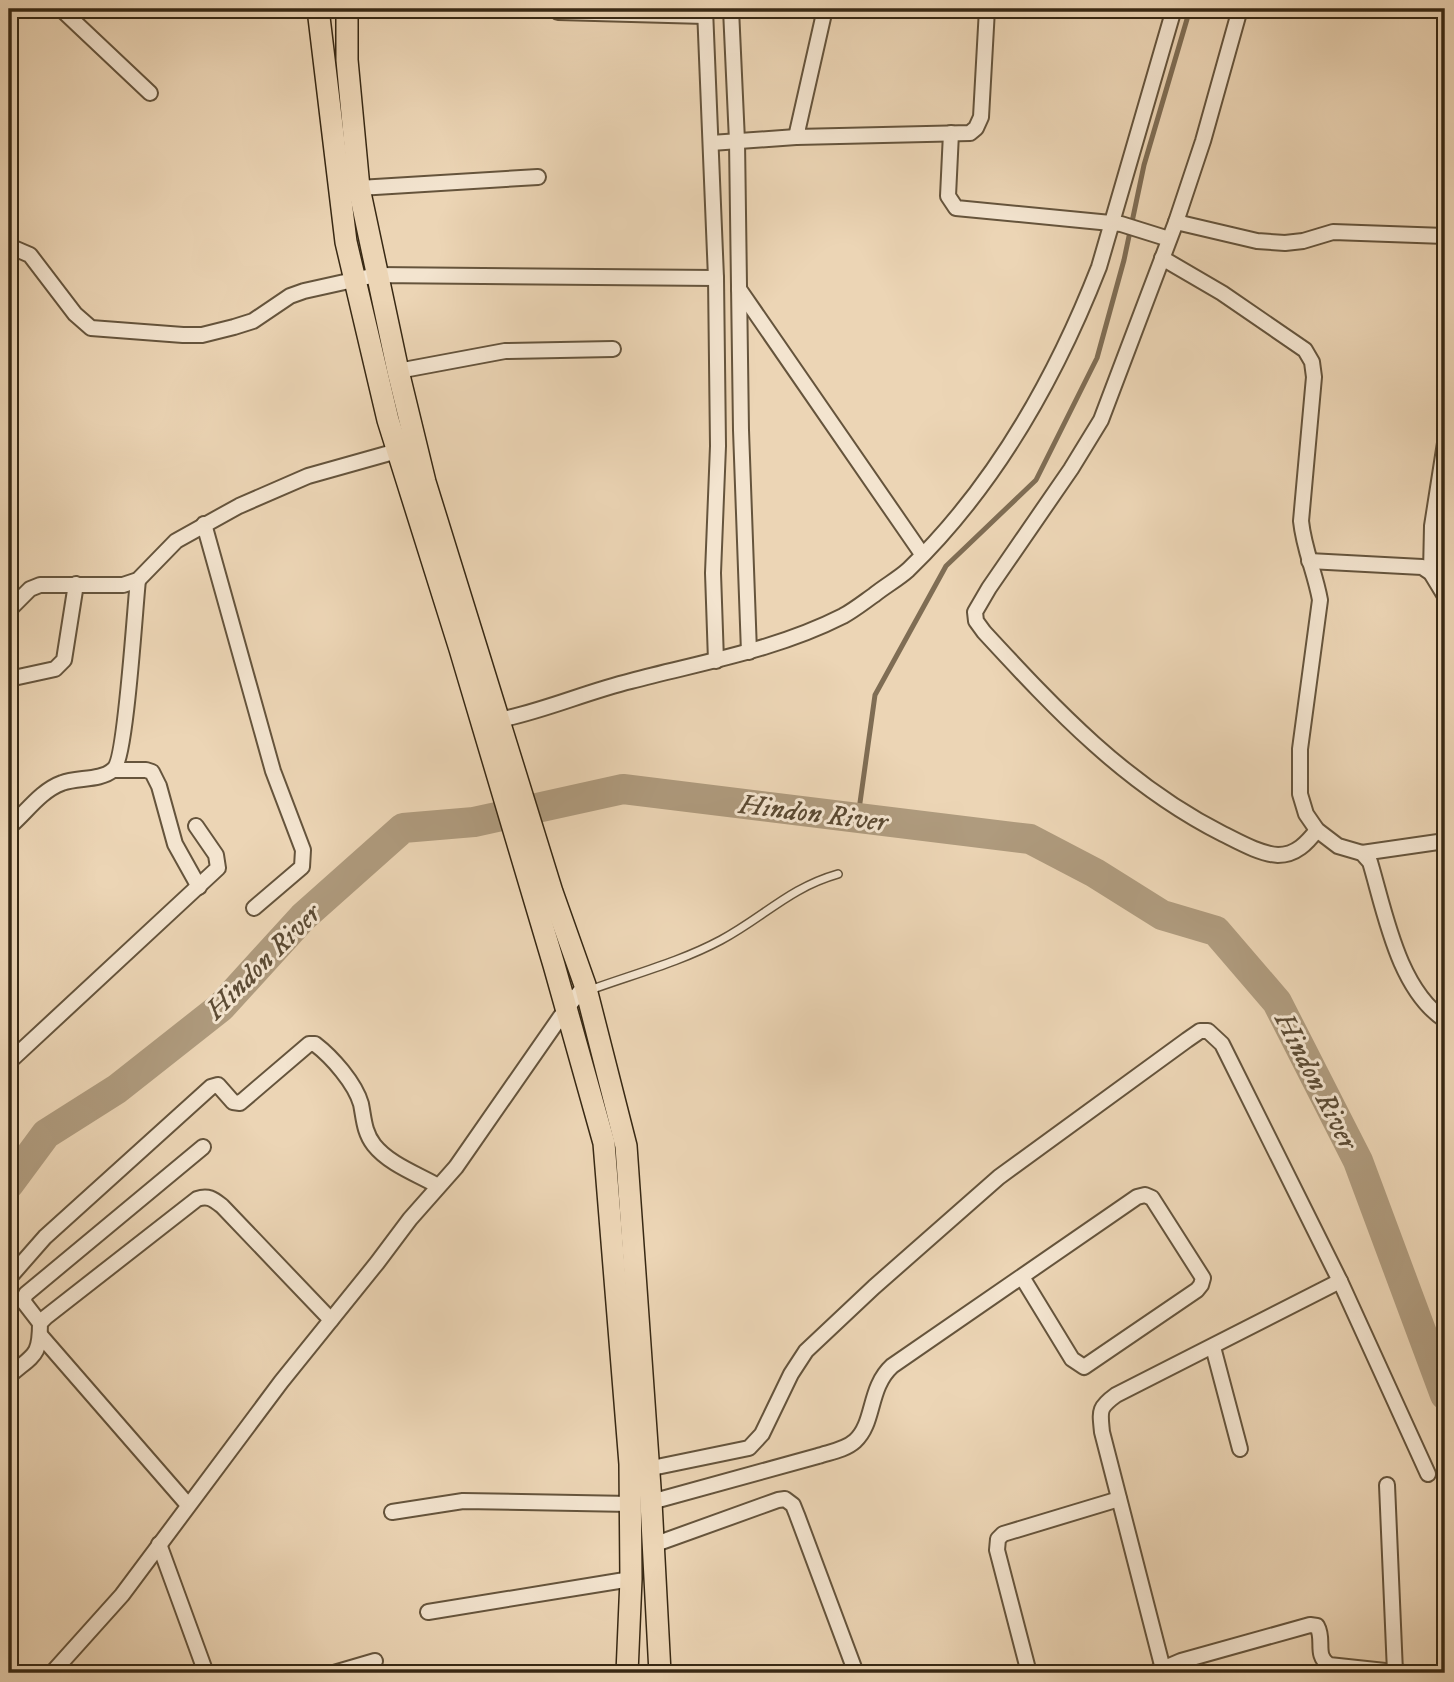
<svg xmlns="http://www.w3.org/2000/svg" width="1454" height="1682" font-family="'IM FELL DW Pica',serif">
  <style>
    .lines { fill: none; stroke-linecap: round; stroke-linejoin: round }
    .stream { stroke: #7f6d54; stroke-width: 5 }
    .river { stroke: #af9b7e; stroke-width: 30 }
    .lane-casing { stroke: #65543c; stroke-width: 10 }
    .street-casing { stroke: #65543c; stroke-width: 18 }
    .primary-casing { stroke: #382914; stroke-width: 24 }
    .lane { stroke: #f3e4cf; stroke-width: 7 }
    .street { stroke: #f3e4cf; stroke-width: 14 }
    .primary { stroke: #ecd5b5; stroke-width: 21 }
    .labels { text-anchor: middle; stroke-width: 6; stroke-linejoin: round; paint-order: stroke }
    .water-label { font-size: 28px; font-style: italic; fill: #5c4b34; stroke: #f3e4cf }
  </style>
  <rect width="100%" height="100%" fill="#ecd5b5"/>
  <filter id="stains"><feTurbulence type="fractalNoise" baseFrequency=".00286" numOctaves="4"/><feColorMatrix values="0 0 0 0 .2 0 0 0 0 .09 0 0 0 0 .02 0 0 0 .5 -.17"/></filter>
  <radialGradient id="worn" r=".72"><stop offset=".6" stop-color="#630" stop-opacity="0"/><stop offset="1" stop-color="#630" stop-opacity=".3"/></radialGradient>
  <g class="lines">
    <polyline class="stream" points="858,817 875,695 946,566 1036,480 1097,358 1124,260 1144,165 1190,9"/>
    <polyline class="river" points="9,1184 46,1134 117,1089 221,1007 303,917 403,828 474,822 623,789 1030,839 1095,873 1162,915 1216,931 1277,1002 1358,1161 1445,1395"/>
    <defs>
      <path id="lane" d="M590,990C634,974 680,962 721,940C764,917 789,888 838,874"/>
      <g id="street">
        <polyline points="61,9 150,93"/>
        <polyline points="705,9 716,278 718,446 713,573 716,661"/>
        <polyline points="731,9 737,141 741,430 749,652"/>
        <polyline points="825,9 796,137 970,133 976,128 981,117 987,9"/>
        <path d="M1240,9L1203,141L1176,222L1101,420L1071,469L989,588L975,612L976,621L984,632C1056,710 1126,785 1223,834C1239,842 1260,854 1278,855C1296,855 1307,843 1317,830"/>
        <polyline points="558,12 705,16"/>
        <polyline points="951,133 948,196 956,208 1121,224 1169,239"/>
        <polyline points="711,143 796,137"/>
        <polyline points="359,188 538,177"/>
        <polyline points="1176,222 1257,241 1285,243 1303,241 1333,232 1445,236"/>
        <polyline points="9,246 30,255 75,314 91,328 183,335 202,335 234,327 253,321 290,296 304,291 376,275 716,278"/>
        <path d="M1162,258L1222,293L1305,350L1312,362L1314,377L1301,521C1304,550 1315,572 1320,600L1300,749V794L1306,814L1317,830L1338,846L1362,853L1370,862C1385,912 1398,989 1445,1020"/>
        <polyline points="739,289 922,554"/>
        <polyline points="398,371 505,351 613,349"/>
        <polyline points="204,524 273,771 303,850 302,867 254,908"/>
        <polyline points="1309,561 1422,567 1431,573 1445,596"/>
        <polyline points="1431,573 1432,526 1445,443"/>
        <polyline points="9,610 30,589 40,585 123,585 138,580 176,541 239,506 308,476 397,451"/>
        <polyline points="9,679 55,669 64,660 76,584"/>
        <path d="M499,720C544,711 586,692 631,681C703,662 776,650 843,616C854,610 864,602 874,595C885,586 898,579 908,570C994,487 1056,377 1099,267L1174,9"/>
        <polyline points="113,770 146,770 152,772 159,786 175,844 199,887"/>
        <path d="M9,827C26,813 40,791 62,783C77,777 100,781 113,770C126,760 135,606 138,580"/>
        <polyline points="1362,853 1445,841"/>
        <polyline points="9,1062 218,868 216,855 196,826"/>
        <path d="M9,1278L45,1237L211,1087L218,1085L233,1102L240,1103L309,1044H315C332,1057 355,1083 361,1104C364,1119 364,1132 374,1145C389,1164 417,1174 438,1186"/>
        <polyline points="40,1323 23,1301 26,1294 203,1147"/>
        <polyline points="41,1336 188,1505"/>
        <polyline points="1213,1347 1240,1449"/>
        <path d="M9,1376C34,1354 40,1357 40,1323L46,1317L197,1199C208,1195 213,1199 222,1206L331,1320"/>
        <polyline points="647,1469 749,1448 762,1434 791,1374 806,1351 874,1287 999,1177 1187,1040 1200,1031 1208,1031 1222,1044 1340,1281 1428,1474"/>
        <polyline points="1387,1485 1395,1672"/>
        <path d="M651,1502L818,1456C830,1452 845,1450 855,1441C875,1423 868,1388 892,1366L1137,1197L1145,1195L1152,1198L1203,1278L1201,1285L1197,1290L1084,1367L1072,1359L1022,1277"/>
        <polyline points="392,1512 463,1501 631,1504"/>
        <polyline points="159,1544 206,1673"/>
        <polyline points="653,1545 778,1500 785,1499 793,1505 797,1515 856,1673"/>
        <polyline points="428,1612 631,1579"/>
        <path d="M1163,1669L1102,1432C1100,1411 1098,1408 1116,1395L1340,1281"/>
        <polyline points="52,1673 122,1595 281,1382 377,1263 410,1219 456,1167 561,1016 585,985"/>
        <polyline points="334,1673 375,1661"/>
        <polyline points="1029,1673 997,1550 998,1539 1003,1534 1119,1499"/>
        <path d="M1153,1673L1181,1661L1310,1625L1317,1626C1325,1640 1314,1655 1329,1665L1404,1673"/>
      </g>
      <g id="primary">
        <polyline points="318,9 346,242 388,420 460,649 554,965 604,1143 630,1464 631,1579 627,1673"/>
        <polyline points="347,9 347,60 359,188 398,371 425,482 552,892 585,985 626,1146 651,1502 660,1673"/>
      </g>
    </defs>
    <use href="#lane" class="lane-casing"/>
    <use href="#street" class="street-casing"/>
    <use href="#primary" class="primary-casing"/>
    <use href="#lane" class="lane"/>
    <use href="#street" class="street"/>
    <use href="#primary" class="primary"/>
  </g>
  <g class="labels">
    <g class="water-label">
      <text transform="translate(813 812) rotate(7)" y="10">Hindon River</text>
      <text transform="translate(262 961) rotate(-45)" y="10">Hindon River</text>
      <text transform="translate(1317 1080) rotate(63)" y="10">Hindon River</text>
    </g>
  </g>
  <rect width="1454" height="1682" fill="none" stroke="#ecd5b5" stroke-width="35"/>
  <rect x="10" y="10" width="1433" height="1661" fill="none" stroke="#382914" stroke-width="3.5"/>
  <rect x="18" y="18" width="1419" height="1647" fill="none" stroke="#382914" stroke-width="2"/>
  <rect width="100%" height="100%" filter="url(#stains)"/>
  <rect width="100%" height="100%" fill="url(#worn)"/>
</svg>
